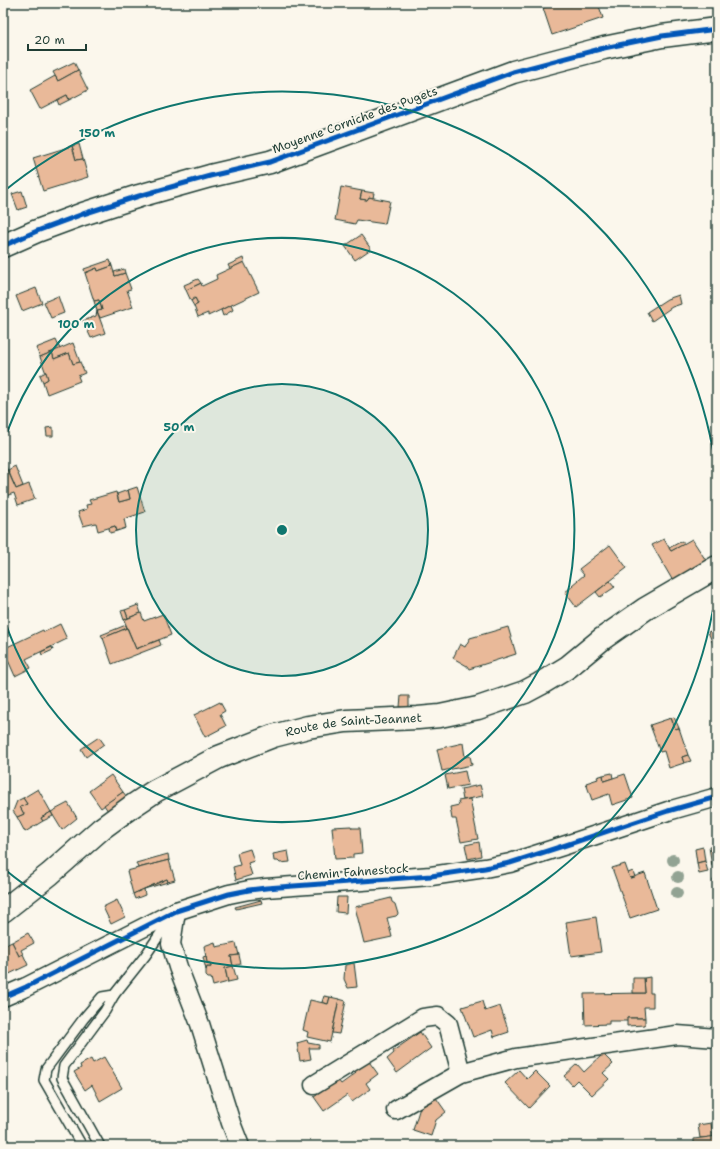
<svg xmlns="http://www.w3.org/2000/svg" width="720" height="1149" font-family="'Shantell Sans',sans-serif">
  <style>
    .building { fill: #e9b999; stroke: #1f3d34 }
    .lines { fill: none; stroke-linecap: round; stroke-linejoin: round }
    .lane-casing { stroke: #1f3d34; stroke-width: 12 }
    .street-casing { stroke: #1f3d34; stroke-width: 21 }
    .secondary-casing { stroke: #1f3d34; stroke-width: 25 }
    .lane { stroke: #fbf7ec; stroke-width: 9 }
    .street { stroke: #fbf7ec; stroke-width: 18 }
    .secondary { stroke: #fbf7ec; stroke-width: 22 }
    .cycleway-casing { stroke: #fbf7ec; stroke-width: 8 }
    .cycleway { stroke: #0057b8; stroke-width: 5 }
    .tree { fill: #92a393 }
    .ring { fill: none; stroke: #0f766e; stroke-width: 2 }
    .labels { text-anchor: middle; stroke-width: 4; stroke-linejoin: round; paint-order: stroke }
    .street-label { font-size: 12px; fill: #1f3d34; stroke: #fbf7ec }
    .centre { fill: #0f766e; stroke: #fbf7ec; stroke-width: 2 }
    .ring-label { font-size: 12px; text-anchor: middle; font-weight: bold; fill: #0f766e; stroke: #fbf7ec; stroke-width: 4; stroke-linejoin: round; paint-order: stroke }
  </style>
  <rect width="100%" height="100%" fill="#fbf7ec"/>
  <filter id="ink" filterUnits="userSpaceOnUse"><feTurbulence type="fractalNoise" baseFrequency=".025" numOctaves="2"/><feDisplacementMap in="SourceGraphic" scale="8" xChannelSelector="R" yChannelSelector="G"/><feConvolveMatrix kernelMatrix="1 2 1 2 8 2 1 2 1" color-interpolation-filters="sRGB"/></filter>
  <g filter="url(#ink)">
    <g class="building">
      <polygon points="557,3 569,3 570,6 577,3 598,3 603,18 552,35 543,8"/>
      <polygon points="74,62 78,70 58,81 53,72"/>
      <polygon points="78,70 88,90 69,100 67,95 40,109 30,90 55,76 58,81"/>
      <polygon points="67,95 69,100 59,105 57,100"/>
      <polygon points="79,144 83,159 76,160 72,146"/>
      <polygon points="72,146 76,160 83,159 88,177 43,191 33,158"/>
      <polygon points="341,187 362,191 360,199 367,200 369,197 390,201 385,224 357,220 355,224 335,220"/>
      <polygon points="22,191 27,207 18,210 12,194"/>
      <polygon points="362,191 374,193 373,198 369,197 367,200 360,199"/>
      <polygon points="361,235 371,249 355,260 345,246"/>
      <polygon points="243,258 244,262 230,269 228,265"/>
      <polygon points="110,260 112,266 98,271 97,268 85,273 84,269"/>
      <polygon points="244,262 259,292 208,316 208,313 198,317 194,306 198,304 195,298 191,301 186,290 201,283 202,286 217,279 216,275"/>
      <polygon points="112,266 115,276 125,273 131,289 127,290 133,307 100,318 97,311 102,310 99,300 94,301 85,273 97,268 98,271"/>
      <polygon points="124,269 125,273 115,276 114,272"/>
      <polygon points="198,279 201,283 186,290 184,285"/>
      <polygon points="36,288 42,303 22,311 16,296"/>
      <polygon points="679,295 681,304 672,307 652,321 647,312 667,299"/>
      <polygon points="58,296 64,313 51,318 44,302"/>
      <polygon points="195,298 198,304 194,306 191,301"/>
      <polygon points="99,300 102,310 97,311 94,301"/>
      <polygon points="231,305 233,310 223,316 221,310"/>
      <polygon points="97,311 105,333 91,338 83,321 96,316"/>
      <polygon points="56,340 60,349 40,357 36,348"/>
      <polygon points="73,343 80,362 73,364 69,353 54,359 52,352"/>
      <polygon points="52,352 54,359 69,353 73,364 80,362 85,373 78,376 80,381 47,394 43,382 48,379 40,357"/>
      <polygon points="46,372 48,379 43,382 40,375"/>
      <polygon points="53,427 53,436 47,436 46,428"/>
      <polygon points="15,466 23,486 16,489 8,470"/>
      <polygon points="6,467 16,489 29,484 35,499 18,505 14,493 3,497 3,468"/>
      <polygon points="137,487 145,512 124,519 126,528 117,531 115,526 98,531 96,523 83,526 78,512 87,509 86,505 91,504 89,500 116,492 119,502 130,499 128,490"/>
      <polygon points="128,490 130,499 119,502 117,494"/>
      <polygon points="115,526 117,531 110,533 109,528"/>
      <polygon points="664,539 671,551 692,539 707,562 673,581 652,545"/>
      <polygon points="682,541 684,544 671,551 669,548"/>
      <polygon points="610,545 627,568 576,607 565,592 573,586 572,585 584,575 579,569"/>
      <polygon points="610,581 615,587 600,597 596,592"/>
      <polygon points="138,605 141,613 128,618 125,610"/>
      <polygon points="125,610 128,618 124,620 121,611"/>
      <polygon points="141,613 144,621 163,614 171,635 136,649 124,620"/>
      <polygon points="60,624 67,639 26,659 31,668 15,676 3,649 43,630 44,632"/>
      <polygon points="126,625 127,628 103,638 101,635"/>
      <polygon points="508,627 516,654 469,669 467,666 453,658 460,644 465,647 470,638"/>
      <polygon points="127,628 136,649 159,640 161,645 112,664 103,638"/>
      <polygon points="717,629 717,653 708,632"/>
      <polygon points="52,647 53,650 42,655 41,652"/>
      <polygon points="401,696 409,696 409,708 400,707"/>
      <polygon points="220,702 225,711 220,714 226,726 205,737 194,715"/>
      <polygon points="674,717 679,728 675,729 671,718"/>
      <polygon points="671,718 675,729 679,728 688,755 682,757 684,763 669,768 664,751 660,752 650,725"/>
      <polygon points="99,737 104,744 86,757 81,749"/>
      <polygon points="463,743 465,757 470,756 472,765 442,771 437,749"/>
      <polygon points="688,755 691,761 684,763 682,757"/>
      <polygon points="465,771 468,785 448,789 445,775"/>
      <polygon points="612,773 613,778 604,781 603,775"/>
      <polygon points="625,774 633,798 612,805 609,794 592,800 586,783 598,779 597,777 603,775 604,781"/>
      <polygon points="111,775 123,792 101,808 89,791"/>
      <polygon points="480,785 483,796 463,800 461,789"/>
      <polygon points="38,789 51,812 41,818 43,821 25,832 17,817 24,814 20,807 27,804 23,798"/>
      <polygon points="123,792 127,797 108,811 104,805"/>
      <polygon points="23,798 27,804 20,807 24,814 17,817 13,811 17,801"/>
      <polygon points="470,799 478,839 461,842 456,819 452,819 450,807 459,805 458,801"/>
      <polygon points="68,803 77,818 62,830 51,812"/>
      <polygon points="51,812 53,816 43,821 41,818"/>
      <polygon points="351,826 352,828 360,828 362,853 353,854 353,858 335,859 332,827"/>
      <polygon points="479,842 481,856 468,859 465,845"/>
      <polygon points="717,846 717,866 712,866 709,847"/>
      <polygon points="703,847 705,861 697,863 695,849"/>
      <polygon points="250,849 254,861 248,863 252,875 236,880 233,867 240,865 237,853"/>
      <polygon points="288,851 290,862 280,863 278,861 274,861 273,854"/>
      <polygon points="168,854 169,860 138,868 136,863"/>
      <polygon points="169,860 175,880 168,882 167,879 133,894 127,871"/>
      <polygon points="705,861 708,872 699,874 697,863"/>
      <polygon points="625,864 630,878 645,873 657,909 630,918 612,868"/>
      <polygon points="633,871 635,877 630,878 628,873"/>
      <polygon points="717,876 717,890 715,890 713,880"/>
      <polygon points="167,879 168,882 144,889"/>
      <polygon points="144,889 145,895 135,899 133,894"/>
      <polygon points="337,897 347,897 346,913 336,912"/>
      <polygon points="391,898 392,902 395,904 398,914 396,916 387,918 392,937 364,943 355,907"/>
      <polygon points="117,900 125,917 111,924 103,907"/>
      <polygon points="261,900 262,903 236,909 235,907"/>
      <polygon points="596,917 601,952 571,956 566,922"/>
      <polygon points="28,933 34,943 21,950 23,954 19,956 12,942"/>
      <polygon points="12,942 19,956 23,954 28,965 3,977 3,946"/>
      <polygon points="215,942 216,947 236,943 239,955 231,956 233,966 225,968 228,982 213,986 211,978 208,978 206,976 206,970 207,967 211,967 210,963 207,963 204,946"/>
      <polygon points="239,955 241,964 233,966 231,956"/>
      <polygon points="206,956 207,963 210,963 211,967 207,967 206,970 203,957"/>
      <polygon points="354,963 357,987 348,988 344,979 345,965"/>
      <polygon points="233,966 237,980 228,982 225,968"/>
      <polygon points="650,977 650,993 653,993 653,1007 644,1007 645,1018 627,1018 628,1021 609,1021 609,1024 585,1025 584,994 645,993 644,978"/>
      <polygon points="633,978 644,978 645,993 633,993"/>
      <polygon points="324,996 330,997 328,1004 322,1002"/>
      <polygon points="330,997 339,999 330,1042 307,1037 308,1032 303,1030 310,1000 328,1004"/>
      <polygon points="339,999 346,1001 339,1034 332,1033"/>
      <polygon points="482,1001 485,1011 500,1006 509,1032 494,1037 492,1030 473,1037 462,1007"/>
      <polygon points="627,1018 645,1018 645,1025 627,1026"/>
      <polygon points="420,1032 431,1048 397,1073 387,1059 394,1053 393,1051"/>
      <polygon points="307,1040 308,1043 319,1045 319,1048 309,1048 311,1059 300,1061 297,1043"/>
      <polygon points="603,1054 613,1064 603,1073 609,1079 592,1095 577,1080 572,1085 564,1076 577,1064 584,1072"/>
      <polygon points="104,1057 122,1088 100,1101 92,1085 85,1090 74,1072 81,1068 80,1065 91,1059 93,1063"/>
      <polygon points="367,1059 378,1074 366,1083 370,1089 352,1102 347,1095 324,1111 314,1097 338,1080 341,1084 356,1073 353,1070"/>
      <polygon points="519,1070 527,1079 535,1071 550,1086 529,1108 505,1083"/>
      <polygon points="434,1095 446,1112 436,1120 431,1136 413,1130 421,1104"/>
      <polygon points="711,1123 713,1137 700,1138 698,1125"/>
      <polygon points="717,1136 717,1146 686,1146 694,1145 694,1139"/>
    </g>
    <g class="lines">
      <defs>
        <g id="lane">
          <polyline points="82,1146 44,1080 46,1069 84,1018 102,997 114,995 145,956 171,918"/>
          <polyline points="100,1146 62,1078 64,1066 105,1011 114,995"/>
        </g>
        <g id="street">
          <polyline points="176,911 171,944 178,967 200,1024 231,1123 240,1146"/>
          <polyline points="3,997 26,987 176,911 229,894 249,890 266,888 431,876 485,868 510,863 566,845 668,811 717,797"/>
          <polyline points="314,1085 423,1018 438,1016 448,1024 461,1073"/>
          <polyline points="396,1110 461,1073 516,1058 677,1035 717,1038"/>
        </g>
        <g id="secondary">
          <polyline points="3,246 37,231 83,214 139,196 210,176 270,162 513,72 604,48 662,36 717,29"/>
          <path id="s1" d="M3,911L50,874L101,829L131,807L155,791L219,757L273,736L308,727L346,721L418,718L440,716L478,708L525,692L540,684L568,667L602,639L645,609L717,567"/>
        </g>
      </defs>
      <use href="#lane" class="lane-casing"/>
      <use href="#street" class="street-casing"/>
      <use href="#secondary" class="secondary-casing"/>
      <use href="#lane" class="lane"/>
      <use href="#street" class="street"/>
      <use href="#secondary" class="secondary"/>
      <defs>
        <g id="cycleway">
          <polyline points="3,246 37,231 83,214 139,196 210,176 270,162 513,72 604,48 662,36 717,29"/>
          <polyline points="3,997 26,987 176,911 229,894 249,890 266,888 431,876 485,868 510,863 566,845 668,811 717,797"/>
        </g>
      </defs>
      <use href="#cycleway" class="cycleway-casing"/>
      <use href="#cycleway" class="cycleway"/>
    </g>
    <g class="tree">
      <circle cx="673" cy="860" r="6"/>
      <circle cx="678" cy="877" r="6"/>
      <circle cx="677" cy="893" r="6"/>
    </g>
  </g>
  <circle cx="282" cy="530" r="146" fill="#0f766e" fill-opacity=".12"/>
  <g class="ring">
    <circle cx="282" cy="530" r="146"/>
    <path d="M4 442A292 292 0 1 1 4 618"/>
    <path d="M717 583A438 438 0 0 1 3 868M3 192A438 438 0 0 1 717 477"/>
  </g>
  <g class="labels">
    <g class="street-label">
      <text transform="translate(355 120) rotate(-20)" y="4">Moyenne Corniche des Pugets</text>
      <text dy="4" stroke="none"><textPath href="#s1" startOffset="406">Route de Saint-Jeannet</textPath></text>
      <text transform="translate(353 872) rotate(-4)" y="4">Chemin Fahnestock</text>
    </g>
  </g>
  <circle cx="282" cy="530" r="6" class="centre"/>
  <g class="ring-label">
    <text x="97" y="137">150 m</text>
    <text x="76" y="328">100 m</text>
    <text x="179" y="431">50 m</text>
  </g>
  <rect width="720" height="1149" fill="none" stroke="#fbf7ec" stroke-width="16"/>
  <rect x="8" y="8" width="704" height="1133" fill="none" stroke="#1f3d34" stroke-width="1.5" filter="url(#ink)"/>
  <path d="M28 44v6h58v-6" fill="none" stroke="#1f3d34" stroke-width="2"/>
  <text x="34" y="44" font-size="12" fill="#1f3d34" stroke="#fbf7ec" stroke-width="3" paint-order="stroke">20 m</text>
</svg>
